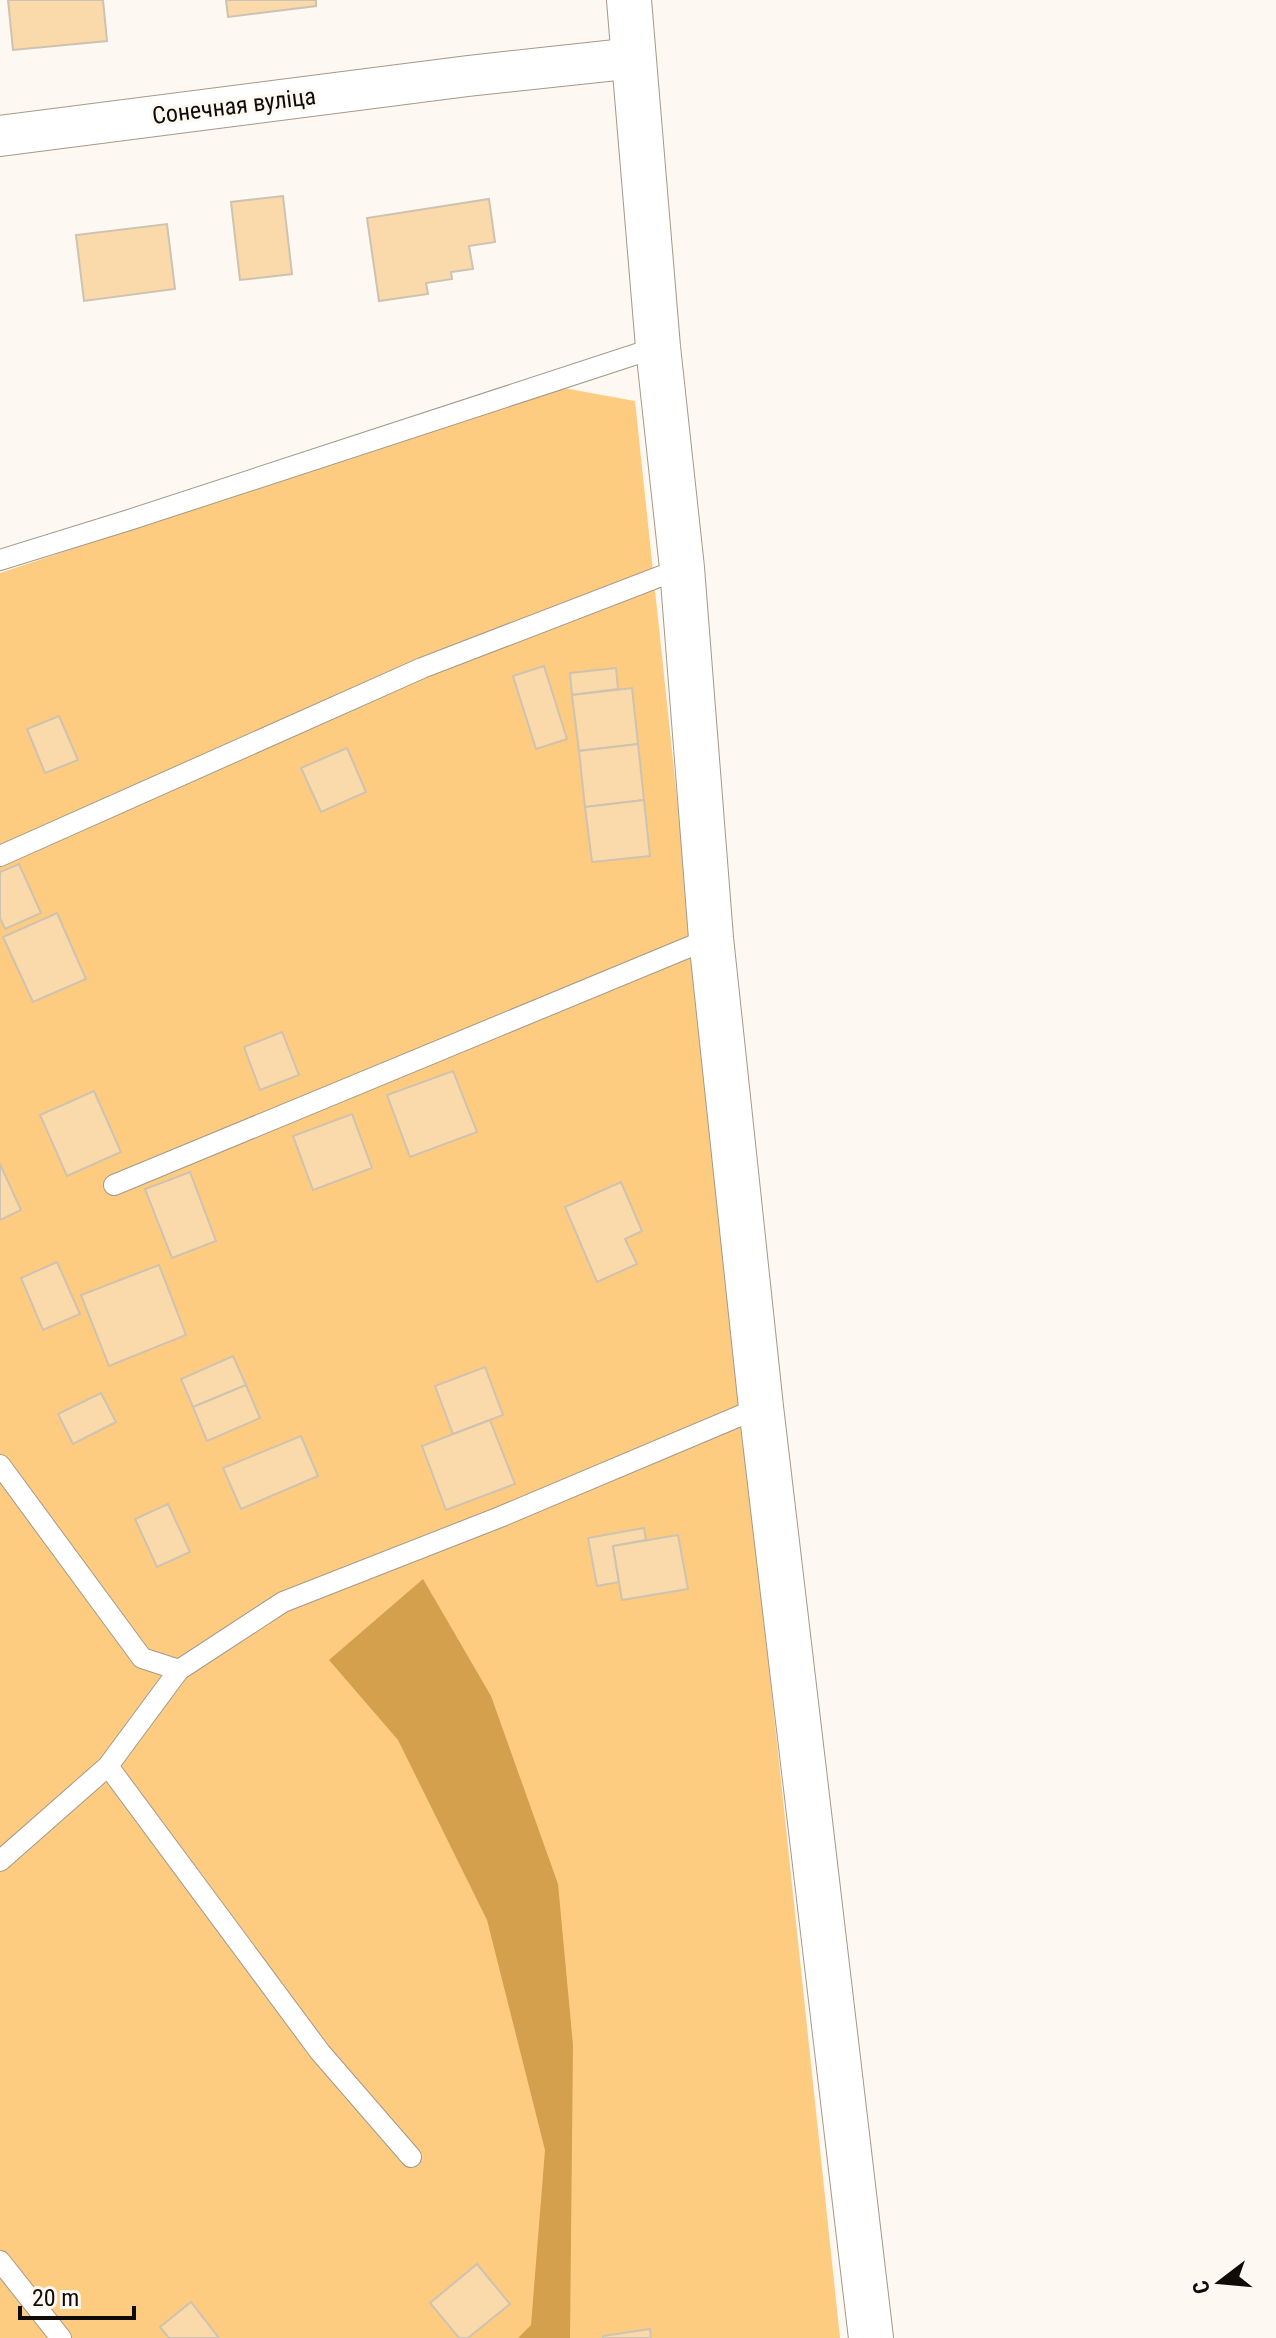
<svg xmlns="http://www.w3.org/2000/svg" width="1276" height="2338" font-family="'Roboto Condensed',sans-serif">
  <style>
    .green { fill: #fecc80 }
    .water { fill: #d5a04d }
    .building { fill: #fadaab; stroke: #cec2b1; stroke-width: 2 }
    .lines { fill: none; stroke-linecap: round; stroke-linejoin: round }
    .service-casing { stroke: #a49989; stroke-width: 22 }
    .minor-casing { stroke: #a49989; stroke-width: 42 }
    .tertiary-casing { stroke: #a49989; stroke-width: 46 }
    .service { stroke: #fff; stroke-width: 20 }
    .minor { stroke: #fff; stroke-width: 40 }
    .tertiary { stroke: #fff; stroke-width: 44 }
    .labels { text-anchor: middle; stroke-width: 6; stroke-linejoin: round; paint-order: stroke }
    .street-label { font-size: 24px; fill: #0f0b06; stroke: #fdf8f1 }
  </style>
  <rect width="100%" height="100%" fill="#fdf8f1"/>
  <polygon class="green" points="558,387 635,401 840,2338 0,2338 0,573"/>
  <polygon class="water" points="423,1579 491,1696 558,1884 573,2045 570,2338 518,2338 531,2325 545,2150 487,1920 398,1740 329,1660"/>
  <g class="building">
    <polygon points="8,0 103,0 107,41 13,50"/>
    <polygon points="226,0 316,0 316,6 228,17"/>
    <polygon points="283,196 292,274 240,280 231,202"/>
    <polygon points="489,199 495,242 469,246 473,269 451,272 452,279 426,283 428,294 379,301 367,218"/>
    <polygon points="167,224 175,289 84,301 76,235"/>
    <polygon points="544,666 567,739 536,749 513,676"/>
    <polygon points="616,668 618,689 572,695 570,673"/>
    <polygon points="632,688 638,744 579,751 572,695"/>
    <polygon points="59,716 78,760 45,773 27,729"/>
    <polygon points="638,744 644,800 585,807 579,751"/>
    <polygon points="347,748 366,792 321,812 301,768"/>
    <polygon points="644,800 650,856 592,862 585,807"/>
    <polygon points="19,864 41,913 5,929 0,918 0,872"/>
    <polygon points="57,913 86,979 33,1002 3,937"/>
    <polygon points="282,1032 299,1075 260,1090 244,1047"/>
    <polygon points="453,1071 477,1132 410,1157 387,1095"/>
    <polygon points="94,1091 121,1152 67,1176 40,1115"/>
    <polygon points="352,1114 372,1168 313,1190 293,1136"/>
    <polygon points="0,1164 21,1210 0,1220"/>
    <polygon points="190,1172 216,1241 172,1258 145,1189"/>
    <polygon points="621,1182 642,1231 625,1239 637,1264 597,1282 565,1207"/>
    <polygon points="57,1262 80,1314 43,1330 21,1278"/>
    <polygon points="159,1265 186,1335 109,1366 81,1295"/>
    <polygon points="233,1356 246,1385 193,1407 181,1379"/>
    <polygon points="485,1367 503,1415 453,1434 435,1386"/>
    <polygon points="246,1385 260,1418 207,1441 193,1407"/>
    <polygon points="101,1393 116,1422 73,1444 58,1414"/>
    <polygon points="490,1420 515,1484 446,1510 422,1446"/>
    <polygon points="301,1436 318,1476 241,1509 223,1468"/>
    <polygon points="168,1504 190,1552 157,1567 135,1519"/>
    <polygon points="644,1528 646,1540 613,1546 619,1582 597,1586 588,1538"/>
    <polygon points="678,1535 688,1589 622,1600 613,1546"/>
    <polygon points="477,2264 510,2304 468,2338 459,2338 430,2303"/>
    <polygon points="191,2302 219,2338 169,2338 160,2327"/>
    <polygon points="650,2329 651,2338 603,2338 603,2336"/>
  </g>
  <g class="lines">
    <defs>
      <g id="service">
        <polyline points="0,560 129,520 658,347"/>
        <polyline points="0,856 422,668 682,568"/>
        <polyline points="114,1185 711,938"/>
        <polyline points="0,1465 142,1658 179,1670"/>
        <polyline points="108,1766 320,2052 411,2157"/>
        <polyline points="0,1861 108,1766 179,1670 283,1602 500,1517 761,1407"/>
        <polyline points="0,2261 61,2338"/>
      </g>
      <polyline id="minor" points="0,136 468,76 635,58"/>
      <polyline id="tertiary" points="629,0 658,347 682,568 711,938 761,1407 871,2338"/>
    </defs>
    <use href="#service" class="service-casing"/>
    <use href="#minor" class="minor-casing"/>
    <use href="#tertiary" class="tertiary-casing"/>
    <use href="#service" class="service"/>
    <use href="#minor" class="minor"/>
    <use href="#tertiary" class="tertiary"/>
  </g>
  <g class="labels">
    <g class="street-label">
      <text transform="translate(234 106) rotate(-7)" y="8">Сонечная вуліца</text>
    </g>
  </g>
  <g transform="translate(1220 2282) rotate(254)" stroke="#fdf8f1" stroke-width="6" paint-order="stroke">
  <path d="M0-6L14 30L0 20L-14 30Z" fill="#0f0b06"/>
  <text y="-12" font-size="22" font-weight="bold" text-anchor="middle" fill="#0f0b06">С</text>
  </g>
  <path d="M20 2306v12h114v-12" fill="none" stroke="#0f0b06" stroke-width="4"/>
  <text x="32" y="2306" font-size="24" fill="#0f0b06" stroke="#fdf8f1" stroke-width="6" paint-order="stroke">20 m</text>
</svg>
